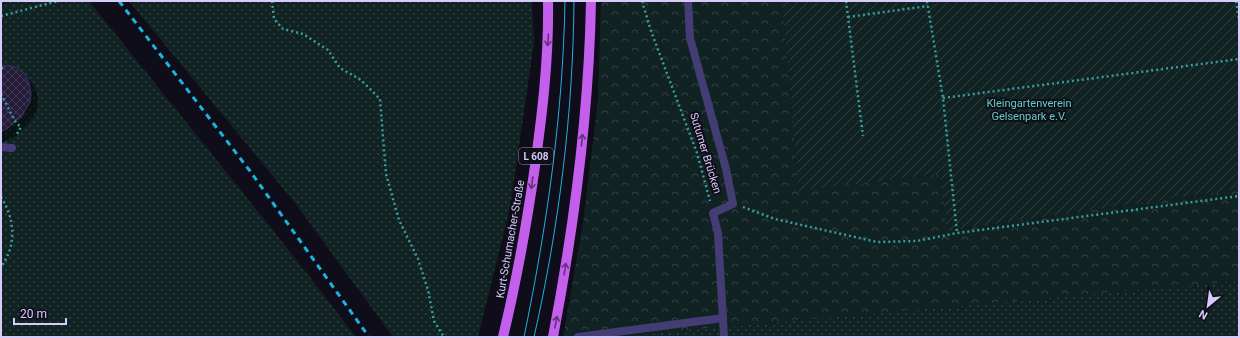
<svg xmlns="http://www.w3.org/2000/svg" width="1240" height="338" font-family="Roboto,sans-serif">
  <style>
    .grass { fill: url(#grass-dots) }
    .forest { fill: url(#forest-crowns) }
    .garden { fill: url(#garden-furrows) }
    .shadow { fill: #0007 }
    .building { fill: url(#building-cross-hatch); stroke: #3e3062 }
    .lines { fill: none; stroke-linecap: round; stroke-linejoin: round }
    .path { stroke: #399d9f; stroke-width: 2.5; stroke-dasharray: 2 3; stroke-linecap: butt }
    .service { stroke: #443d74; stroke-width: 8 }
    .primary { stroke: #c45fed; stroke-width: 10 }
    .tram { stroke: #19b5d8; stroke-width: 1 }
    .rail { stroke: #19b5d8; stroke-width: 3; stroke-dasharray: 6 5; stroke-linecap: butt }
    .oneway { stroke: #613279 }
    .labels { text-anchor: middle; stroke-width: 4; stroke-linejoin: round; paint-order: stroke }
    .shield { fill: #100d1a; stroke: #9a93b6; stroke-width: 1 }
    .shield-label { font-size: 10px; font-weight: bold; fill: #d5ccf9 }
    .park-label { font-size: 11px; fill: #61cfbd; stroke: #100d1a }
    .street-label { font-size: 11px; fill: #d5ccf9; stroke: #100d1a }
  </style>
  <defs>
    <pattern id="grass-dots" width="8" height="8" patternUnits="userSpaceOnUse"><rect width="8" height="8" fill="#112223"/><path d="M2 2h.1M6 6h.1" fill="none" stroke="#334144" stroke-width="1.8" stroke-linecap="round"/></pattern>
    <pattern id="forest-crowns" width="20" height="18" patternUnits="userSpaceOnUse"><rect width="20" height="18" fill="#112223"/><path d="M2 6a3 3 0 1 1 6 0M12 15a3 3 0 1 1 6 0" fill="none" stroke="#334144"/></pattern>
    <pattern id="garden-furrows" width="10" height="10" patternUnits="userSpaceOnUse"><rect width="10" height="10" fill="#112223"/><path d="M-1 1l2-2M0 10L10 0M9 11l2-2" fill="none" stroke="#334144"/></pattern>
    <pattern id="building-cross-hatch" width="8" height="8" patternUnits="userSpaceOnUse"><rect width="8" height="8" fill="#241b39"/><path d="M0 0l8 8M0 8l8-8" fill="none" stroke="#433b56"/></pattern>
  </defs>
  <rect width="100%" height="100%" fill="#100d1a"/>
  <g class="grass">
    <polygon points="1,1 89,1 295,258 356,337 1,337"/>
    <polygon points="129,1 532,1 534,42 510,208 478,337 393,337 295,203"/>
    <polygon points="1239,281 1239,337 612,337"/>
  </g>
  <polygon class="forest" points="601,1 782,1 799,191 940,174 948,231 1239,189 1239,281 612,337 563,337 583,223 598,100"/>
  <polygon class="garden" points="782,1 1239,1 1239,189 947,231 940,174 799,191"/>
  <polygon class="shadow" points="1,66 24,75 32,83 37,92 38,102 37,110 32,119 23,129 16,136 1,143"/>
  <polygon class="building" points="1,65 15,67 25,74 29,83 31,94 30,102 22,116 8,128 1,132"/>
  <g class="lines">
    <g class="path">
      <polyline points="272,1 274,19 283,29 303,34 328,50 340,68 361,80 380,99 386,174 399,220 418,259 428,290 434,321 444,337"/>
      <polyline points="642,1 651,31 697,153 710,201"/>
      <polyline points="846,1 863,136"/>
      <polyline points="927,1 943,98 957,233"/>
      <polyline points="1236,1 1239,19"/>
      <polyline points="1,16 58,1"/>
      <polyline points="848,17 928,6"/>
      <polyline points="1,68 5,68"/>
      <polyline points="1,94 16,123 21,127 16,136"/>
      <polyline points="943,98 1239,59"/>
      <path d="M1,197C15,219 17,245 1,267"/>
      <polyline points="743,207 775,219 877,242 917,241 957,233 1239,196"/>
    </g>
    <g class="service">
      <polyline points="688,1 690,38 726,169 733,204 713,213 718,233 724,337"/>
      <polyline points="1,147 12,148"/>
      <polyline points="578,337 723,318"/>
    </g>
    <g class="primary">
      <path d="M503,337C516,283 526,228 534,173C542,116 549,59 548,1"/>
      <path d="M553,337C574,227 589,114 591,1"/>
    </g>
    <g class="tram">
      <path d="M524,337C547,226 563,114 565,1"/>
      <path d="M534,337C559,227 573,114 574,1"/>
    </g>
    <polyline class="rail" points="119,1 250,171 369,337"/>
  </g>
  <defs><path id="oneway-shaft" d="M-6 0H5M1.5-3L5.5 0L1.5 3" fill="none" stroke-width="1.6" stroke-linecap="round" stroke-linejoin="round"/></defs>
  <g class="oneway">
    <use href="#oneway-shaft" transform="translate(548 40) rotate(94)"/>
    <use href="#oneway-shaft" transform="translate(582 140) rotate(-85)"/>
    <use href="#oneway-shaft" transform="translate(532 183) rotate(98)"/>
    <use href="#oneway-shaft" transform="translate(565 269) rotate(-81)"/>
    <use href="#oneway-shaft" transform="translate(556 322) rotate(-79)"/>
  </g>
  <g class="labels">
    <rect class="shield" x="519" y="148" width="34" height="16" rx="3"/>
    <g class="shield-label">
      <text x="536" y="160">L 608</text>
    </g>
    <g class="park-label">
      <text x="1029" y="107">Kleingartenverein<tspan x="1029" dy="13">Gelsenpark e.V.</tspan></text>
    </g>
    <g class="street-label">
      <text transform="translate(706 153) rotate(73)" y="4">Sutumer Brücken</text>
      <text transform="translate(510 239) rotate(-80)" y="4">Kurt-Schumacher-Straße</text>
    </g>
  </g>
  <rect width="1240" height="338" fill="none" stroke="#d5ccf9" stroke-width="4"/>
  <g transform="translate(1208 306) rotate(209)" stroke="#100d1a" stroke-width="3" paint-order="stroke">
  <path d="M0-3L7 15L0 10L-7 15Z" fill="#d5ccf9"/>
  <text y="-6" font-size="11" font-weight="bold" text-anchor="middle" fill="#d5ccf9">N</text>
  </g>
  <path d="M14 318v6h52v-6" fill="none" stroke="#d5ccf9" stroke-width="2"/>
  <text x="20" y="318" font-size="12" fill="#d5ccf9" stroke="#100d1a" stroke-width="3" paint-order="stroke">20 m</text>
</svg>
